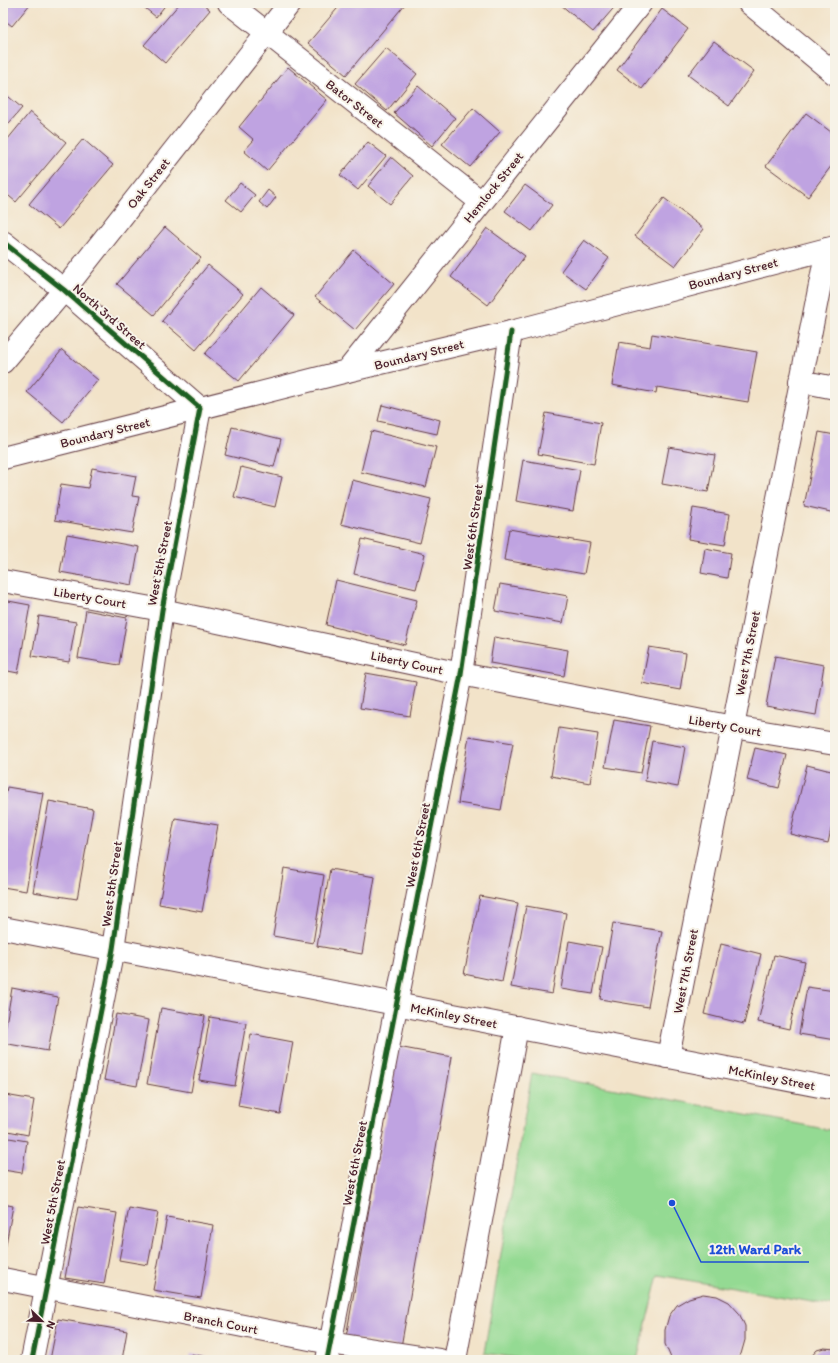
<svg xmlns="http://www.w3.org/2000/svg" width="838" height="1363" font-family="Itim,sans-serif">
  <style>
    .green { fill: #94da93; stroke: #6f7c5f }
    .building { fill: #bfa3e1 }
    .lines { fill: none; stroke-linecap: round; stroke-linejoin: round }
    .minor-casing { stroke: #633c43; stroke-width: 24 }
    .minor { stroke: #fff; stroke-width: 22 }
    .cycleway-casing { stroke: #f7f3e8; stroke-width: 8 }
    .cycleway { stroke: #1b5e20; stroke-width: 5 }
    .labels { text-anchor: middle; stroke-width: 4; stroke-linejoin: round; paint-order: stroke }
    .street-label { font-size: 13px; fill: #4a1f2b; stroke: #f7f3e8 }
    .leader { fill: none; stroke: #1d4ed8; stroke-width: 1.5 }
    .callout-dot { fill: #1d4ed8; stroke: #f7f3e8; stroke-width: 1.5 }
    .callout-label { font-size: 14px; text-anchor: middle; font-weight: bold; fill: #1d4ed8; stroke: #f7f3e8; stroke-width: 4; stroke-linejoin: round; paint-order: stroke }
  </style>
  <rect width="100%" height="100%" fill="#f7f3e8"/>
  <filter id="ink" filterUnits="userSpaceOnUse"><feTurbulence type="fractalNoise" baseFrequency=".025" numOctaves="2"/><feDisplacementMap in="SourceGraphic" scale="8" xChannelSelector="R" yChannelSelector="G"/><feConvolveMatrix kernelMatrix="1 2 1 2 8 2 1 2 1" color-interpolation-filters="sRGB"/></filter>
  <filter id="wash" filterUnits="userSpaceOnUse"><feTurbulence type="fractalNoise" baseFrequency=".012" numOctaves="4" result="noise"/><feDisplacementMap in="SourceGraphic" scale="16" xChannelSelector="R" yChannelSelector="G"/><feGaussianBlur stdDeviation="0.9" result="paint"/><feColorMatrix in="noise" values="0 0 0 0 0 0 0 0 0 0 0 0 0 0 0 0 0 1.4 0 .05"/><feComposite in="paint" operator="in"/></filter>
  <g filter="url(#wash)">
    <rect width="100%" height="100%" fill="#f2e3c9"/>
    <polygon class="green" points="532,1073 835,1131 835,1306 658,1275 637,1360 531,1360 484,1353"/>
    <g id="blocks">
      <g class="building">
        <polygon points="3,3 31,3 12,26 3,19"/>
        <polygon points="142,3 167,3 156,17 140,4"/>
        <polygon points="180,3 202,3 210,10 165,63 144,45"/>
        <polygon points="342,3 406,3 346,75 308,43"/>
        <polygon points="561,3 618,3 593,32 560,4"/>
        <polygon points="662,9 688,29 642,89 617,70"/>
        <polygon points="714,41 754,71 729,106 688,75"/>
        <polygon points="386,48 417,74 387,111 355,84"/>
        <polygon points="288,67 327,100 267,171 244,151 254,140 239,127"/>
        <polygon points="418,86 455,118 432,146 394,113"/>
        <polygon points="3,92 22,108 3,130"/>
        <polygon points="473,108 500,132 470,167 442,144"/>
        <polygon points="30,112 66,142 16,202 3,191 3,145"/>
        <polygon points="806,113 835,135 835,161 808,197 766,166"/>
        <polygon points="83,139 113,165 59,229 29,204"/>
        <polygon points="368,142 386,156 358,190 340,175"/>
        <polygon points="391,157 413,176 390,204 368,186"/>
        <polygon points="240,183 255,195 241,212 226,200"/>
        <polygon points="525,185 552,205 532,231 505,211"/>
        <polygon points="268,190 276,197 267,209 259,202"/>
        <polygon points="664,198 704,229 675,266 635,236"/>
        <polygon points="165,227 201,258 154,315 117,284"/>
        <polygon points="487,228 525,256 488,305 451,277"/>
        <polygon points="584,240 609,258 586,289 561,271"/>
        <polygon points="354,250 394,284 355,330 315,297"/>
        <polygon points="208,265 243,294 196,350 162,321"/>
        <polygon points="261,287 294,315 239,381 205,354"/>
        <polygon points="652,334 757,352 748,402 657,387 656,393 612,385 619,342 650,347"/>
        <polygon points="62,350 98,380 63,422 27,392"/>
        <polygon points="382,405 440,420 437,434 378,421"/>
        <polygon points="546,413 601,423 594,464 538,454"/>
        <polygon points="232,427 281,439 274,467 225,455"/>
        <polygon points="371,431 436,447 426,487 361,472"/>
        <polygon points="819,432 835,435 835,513 804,506"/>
        <polygon points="669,447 715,455 708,492 662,484"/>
        <polygon points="523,460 580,470 573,511 516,501"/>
        <polygon points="241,467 282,477 275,507 234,497"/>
        <polygon points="92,468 136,476 132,496 139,497 132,533 55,520 61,484 88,488"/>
        <polygon points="352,480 431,499 420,543 341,524"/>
        <polygon points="693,508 730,514 725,545 688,539"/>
        <polygon points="509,529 590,543 584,574 504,560"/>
        <polygon points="67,534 139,547 132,585 60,572"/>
        <polygon points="362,539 425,554 416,589 354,574"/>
        <polygon points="705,548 731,553 727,578 701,573"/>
        <polygon points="336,580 417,600 405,645 326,625"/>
        <polygon points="500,584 568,596 563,623 495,611"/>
        <polygon points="3,600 30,605 18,673 3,670"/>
        <polygon points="86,610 127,618 119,665 78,658"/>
        <polygon points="39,616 76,622 69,662 32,656"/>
        <polygon points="494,637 568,650 564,676 490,663"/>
        <polygon points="649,647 686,653 680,690 642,683"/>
        <polygon points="775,656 824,665 816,715 766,706"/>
        <polygon points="366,673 416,682 410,716 360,708"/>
        <polygon points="614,720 650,726 641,773 605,767"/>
        <polygon points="559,728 598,734 590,783 551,776"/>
        <polygon points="469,736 513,743 501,810 458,803"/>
        <polygon points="652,741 685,747 678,787 645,781"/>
        <polygon points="755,748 787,755 779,788 747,780"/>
        <polygon points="807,765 835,772 835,812 828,843 790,834"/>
        <polygon points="7,787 43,793 26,891 3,887 3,810"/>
        <polygon points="49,801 93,809 77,899 33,892"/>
        <polygon points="175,818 218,825 202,912 159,904"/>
        <polygon points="284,868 324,875 313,943 273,936"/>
        <polygon points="330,869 375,877 362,954 317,946"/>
        <polygon points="480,896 518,903 502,982 464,974"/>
        <polygon points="526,906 566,913 552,994 511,987"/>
        <polygon points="613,923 662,931 648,1007 600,999"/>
        <polygon points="569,941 602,947 593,994 561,989"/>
        <polygon points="721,944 761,954 744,1024 704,1014"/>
        <polygon points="774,955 805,962 789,1029 758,1022"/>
        <polygon points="807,987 835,991 835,1040 799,1034"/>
        <polygon points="12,988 58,997 48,1051 3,1043"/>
        <polygon points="161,1008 205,1016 191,1092 147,1084"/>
        <polygon points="116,1014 149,1020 137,1086 104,1080"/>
        <polygon points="210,1017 246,1023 235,1086 199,1080"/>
        <polygon points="251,1034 293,1042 280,1114 238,1106"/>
        <polygon points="398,1047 452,1057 401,1347 346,1337"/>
        <polygon points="5,1095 34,1100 28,1135 3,1130 3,1104"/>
        <polygon points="3,1137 27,1141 22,1173 3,1170"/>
        <polygon points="3,1204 13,1206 4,1255 3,1254"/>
        <polygon points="78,1207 117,1213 104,1284 65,1278"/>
        <polygon points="129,1208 158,1213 148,1265 119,1260"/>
        <polygon points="167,1217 213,1225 201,1298 153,1290"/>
        <polygon points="703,1294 717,1296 729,1302 739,1313 745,1326 745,1340 741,1354 736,1360 673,1360 671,1358 665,1344 665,1330 669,1316 677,1305 689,1298"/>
        <polygon points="58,1319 127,1331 122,1360 50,1360"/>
        <polygon points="824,1348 835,1349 835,1360 808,1360 817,1350"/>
        <polygon points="191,1354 207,1357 207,1360 190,1360"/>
      </g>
    </g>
  </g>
  <g filter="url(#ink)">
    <use href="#blocks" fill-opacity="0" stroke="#633c43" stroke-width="1"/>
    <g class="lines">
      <defs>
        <g id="minor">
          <polyline points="229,3 481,202"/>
          <polyline points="749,3 835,74"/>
          <polyline points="3,242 64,290 200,408 162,610 113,949 32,1360"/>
          <polyline points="3,362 64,290 290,3"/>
          <polyline points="347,371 641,3"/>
          <polyline points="800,381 835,388"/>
          <polyline points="3,458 347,371 511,332 835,247"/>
          <polyline points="3,581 162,610 461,674 733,727 835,744"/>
          <polyline points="3,928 835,1089"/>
          <polyline points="668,1057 827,249"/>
          <polyline points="3,1279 330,1343 440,1360"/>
          <polyline points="327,1360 461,674 511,332"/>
          <polyline points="455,1360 517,1027"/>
        </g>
      </defs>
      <use href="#minor" class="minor-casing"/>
      <use href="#minor" class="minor"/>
      <defs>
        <g id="cycleway">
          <polyline points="3,242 64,290 200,408 162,610 113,949 32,1360"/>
          <polyline points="327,1360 461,674 511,332"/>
        </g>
      </defs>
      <use href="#cycleway" class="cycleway-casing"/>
      <use href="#cycleway" class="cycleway"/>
    </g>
  </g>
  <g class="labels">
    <g class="street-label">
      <text transform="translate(355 103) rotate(38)" y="5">Bator Street</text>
      <text transform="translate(148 183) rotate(-52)" y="5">Oak Street</text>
      <text transform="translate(493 187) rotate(-51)" y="5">Hemlock Street</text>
      <text transform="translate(733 273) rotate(-15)" y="5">Boundary Street</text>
      <text transform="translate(110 316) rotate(41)" y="5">North 3rd Street</text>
      <text transform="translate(419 354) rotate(-14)" y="5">Boundary Street</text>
      <text transform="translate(105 432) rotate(-14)" y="5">Boundary Street</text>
      <text transform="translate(472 527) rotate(-82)" y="5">West 6th Street</text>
      <text transform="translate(159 563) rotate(-79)" y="5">West 5th Street</text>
      <text transform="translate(90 597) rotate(10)" y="5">Liberty Court</text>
      <text transform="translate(747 653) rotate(-79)" y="5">West 7th Street</text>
      <text transform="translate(407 662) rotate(12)" y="5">Liberty Court</text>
      <text transform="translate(725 725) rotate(10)" y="5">Liberty Court</text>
      <text transform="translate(417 845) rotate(-79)" y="5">West 6th Street</text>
      <text transform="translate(111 884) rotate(-82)" y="5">West 5th Street</text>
      <text transform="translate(685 971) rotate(-79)" y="5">West 7th Street</text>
      <text transform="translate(454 1015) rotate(11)" y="5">McKinley Street</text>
      <text transform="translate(772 1077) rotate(11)" y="5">McKinley Street</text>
      <text transform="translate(354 1163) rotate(-79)" y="5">West 6th Street</text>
      <text transform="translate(52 1202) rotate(-79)" y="5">West 5th Street</text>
      <text transform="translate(221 1322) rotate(11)" y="5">Branch Court</text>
    </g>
  </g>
  <path class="leader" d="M672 1203L701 1262H809"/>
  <circle class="callout-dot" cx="672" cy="1203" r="4"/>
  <g class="callout-label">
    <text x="755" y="1254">12th Ward Park</text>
  </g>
  <rect width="838" height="1363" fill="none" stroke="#f7f3e8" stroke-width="16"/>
  <g transform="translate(42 1321) rotate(113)" stroke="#f7f3e8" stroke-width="3" paint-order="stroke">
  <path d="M0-3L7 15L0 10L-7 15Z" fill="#4a1f2b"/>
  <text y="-6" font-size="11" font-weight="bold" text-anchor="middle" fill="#4a1f2b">N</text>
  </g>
</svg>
